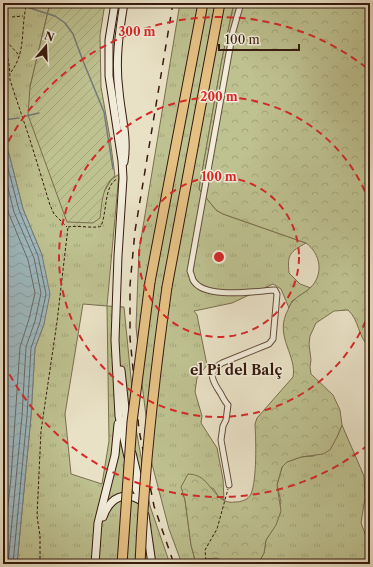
<svg xmlns="http://www.w3.org/2000/svg" width="373" height="567" font-family="'Libre Caslon Text',serif">
  <style>
    .grass { fill: url(#grass-tufts); stroke: #7a6e4f; fill-rule: evenodd }
    .forest { fill: url(#forest-crowns); stroke: #7a6e4f }
    .garden { fill: url(#garden-furrows); stroke: #7a6e4f }
    .water { fill: url(#water-waves); stroke: #747a79 }
    .lines { fill: none; stroke-linecap: round; stroke-linejoin: round }
    .shore { stroke: #6a6a68; stroke-width: 1 }
    .stream { stroke: #747a79; stroke-width: 1.5 }
    .street-casing { stroke: #644c3c; stroke-width: 7 }
    .secondary-casing { stroke: #371a0e; stroke-width: 9 }
    .highway-casing { stroke: #371a0e; stroke-width: 11 }
    .path { stroke: #371a0e; stroke-width: 1; stroke-dasharray: 3 2; stroke-linecap: butt }
    .street { stroke: #f1ecda; stroke-width: 5 }
    .secondary { stroke: #f1ecda; stroke-width: 7 }
    .highway { stroke: #e4c083; stroke-width: 9 }
    .rail { stroke: #371a0e; stroke-width: 1.5; stroke-dasharray: 7 7; stroke-linecap: butt }
    .highway-bridge-casing { stroke: #371a0e; stroke-width: 11; stroke-linecap: butt }
    .highway-bridge { stroke: #e4c083; stroke-width: 9 }
    .ring { fill: none; stroke: #d62828; stroke-width: 2; stroke-dasharray: 7 5 }
    .labels { text-anchor: middle; stroke-width: 3; stroke-linejoin: round; paint-order: stroke }
    .neighbourhood-label { font-size: 14px; font-weight: bold; fill: #371a0e; stroke: #f1ecda }
    .centre { fill: #d62828; stroke: #f1ecda; stroke-width: 2 }
    .ring-label { font-size: 12px; text-anchor: middle; font-weight: bold; fill: #d62828; stroke: #f1ecda; stroke-width: 3; stroke-linejoin: round; paint-order: stroke }
  </style>
  <defs>
    <pattern id="grass-tufts" width="24" height="20" patternUnits="userSpaceOnUse"><rect width="24" height="20" fill="#bec190"/><path d="M3 7l-1-3M5 7V3M7 7l1-3M15 17l-1-3M17 17v-4M19 17l1-3" fill="none" stroke="#a4a57b"/></pattern>
    <pattern id="forest-crowns" width="20" height="18" patternUnits="userSpaceOnUse"><rect width="20" height="18" fill="#bec190"/><path d="M2 6a3 3 0 1 1 6 0M12 15a3 3 0 1 1 6 0" fill="none" stroke="#a4a57b"/></pattern>
    <pattern id="garden-furrows" width="10" height="10" patternUnits="userSpaceOnUse"><rect width="10" height="10" fill="#bec190"/><path d="M-1 1l2-2M0 10L10 0M9 11l2-2" fill="none" stroke="#a4a57b"/></pattern>
    <pattern id="water-waves" width="16" height="10" patternUnits="userSpaceOnUse"><rect width="16" height="10" fill="#9dbac1"/><path d="M0 5q4-4 8 0t8 0" fill="none" stroke="#889fa5"/></pattern>
  </defs>
  <rect width="100%" height="100%" fill="#e9e1c6"/>
  <filter id="stains"><feTurbulence type="fractalNoise" baseFrequency=".005" numOctaves="4"/><feColorMatrix values="0 0 0 0 .2 0 0 0 0 .09 0 0 0 0 .02 0 0 0 .5 -.17"/></filter>
  <radialGradient id="worn" r=".72"><stop offset=".6" stop-color="#630" stop-opacity="0"/><stop offset="1" stop-color="#630" stop-opacity=".3"/></radialGradient>
  <g class="grass">
    <path d="M3,3H50L30,87L104,192L111,180L119,174L107,306L124,307L136,429L150,506L170,564H17L31,416L35,348L44,324L42,255L23,209L9,154L3,138ZM83,304L107,306L109,441L102,484L71,474L65,414Z"/>
    <path d="M180,3H234L222,59L199,189L216,210L223,214L306,243C290,252 287,254 289,273L300,284L311,288L292,301L289,308L281,289L273,284L232,303L194,311L197,315L207,365L197,378L195,392L202,416L201,423L217,448L223,479L224,500L218,496L213,488L183,494L185,500L191,545L195,560L216,558L236,564H182L169,529L152,464L142,384L136,327L139,251Z"/>
    <polygon points="342,425 364,476 365,498 361,523 370,547 370,564 258,564 264,553 266,540 271,532 281,502 277,485 282,467 287,462 301,457 314,456 337,437"/>
  </g>
  <path class="forest" d="M234,3H370V348C357,336 360,321 348,310L334,311L316,323L310,336L309,344L311,360L310,367L311,374L333,395L340,410L342,425L337,437L330,450L323,454L301,457L287,462L282,467L277,485L281,511L276,525L266,540L264,553L258,564H236L216,558L195,560L191,545L185,500L181,487L188,474C204,474 208,486 218,496C223,501 229,503 235,502C241,502 248,500 251,494C257,479 256,441 255,424L257,418L293,377C297,356 276,338 286,314C288,310 290,304 293,301C297,296 305,293 310,288C324,275 321,254 306,243L223,214L216,210L199,189L222,59Z"/>
  <path class="garden" d="M50,3H105L100,35L101,87L110,138L115,176C102,186 102,203 100,218L93,223L67,222L28,115L30,87Z"/>
  <polygon class="water" points="3,138 9,154 23,209 42,255 50,294 44,324 35,348 31,416 17,564 3,564"/>
  <g class="lines">
    <g class="shore">
      <polyline points="3,149 19,210 38,256 46,294 40,322 31,348 27,416 13,564"/>
      <polyline points="3,168 14,212 34,258 41,293 35,321 26,347 22,416 8,564"/>
      <polyline points="3,192 9,214 28,260 35,293 29,319 20,347 11,478 3,548"/>
    </g>
    <g class="stream">
      <polyline points="14,3 55,16 65,23 73,34 83,61 104,112 113,169"/>
      <polyline points="26,116 39,113"/>
      <polyline points="3,120 19,118"/>
    </g>
    <defs>
      <path id="street" d="M229,485L221,440L223,426L226,420L228,405C225,402 223,398 221,394C213,382 206,372 222,363L269,344L273,339L277,294L275,290C256,291 204,300 193,280C192,277 191,273 190,271L233,31L241,3"/>
      <g id="secondary">
        <polyline points="115,3 109,40 109,76 122,161 123,178 118,256 115,340 119,416 128,457"/>
        <path d="M124,3C119,33 115,61 119,91C121,115 128,138 124,162"/>
        <polyline points="121,370 128,437"/>
        <polyline points="132,453 142,495"/>
        <polyline points="130,469 134,485 143,502"/>
        <polyline points="145,515 152,564"/>
        <path d="M103,517C110,497 125,490 143,502"/>
        <polyline points="95,564 98,523 115,455 118,424"/>
      </g>
      <g id="highway">
        <polyline points="150,282 203,3"/>
        <polyline points="167,287 220,3"/>
      </g>
    </defs>
    <use href="#street" class="street-casing"/>
    <use href="#secondary" class="secondary-casing"/>
    <use href="#highway" class="highway-casing"/>
    <g class="path">
      <polyline points="12,17 23,16"/>
      <polyline points="6,41 19,55"/>
      <path d="M4,49C9,56 10,71 10,80L31,143L50,205L54,214L67,227"/>
      <path d="M11,72C27,51 20,27 27,3"/>
      <path d="M68,227C77,225 97,229 101,226C107,213 104,185 117,179"/>
      <polyline points="40,564 40,536 37,516 41,431 57,322 68,227"/>
      <polyline points="209,564 206,561 205,550 217,529 228,489"/>
    </g>
    <use href="#street" class="street"/>
    <use href="#secondary" class="secondary"/>
    <use href="#highway" class="highway"/>
    <g class="rail">
      <polyline points="173,3 135,231 130,285 130,338 139,430 154,506 174,564"/>
      <polyline points="3,34 10,3"/>
    </g>
    <defs>
      <g id="highway-bridge">
        <polyline points="122,564 132,422 150,282"/>
        <path d="M140,564C144,471 154,379 167,287"/>
      </g>
    </defs>
    <use href="#highway-bridge" class="highway-bridge-casing"/>
    <use href="#highway-bridge" class="highway-bridge"/>
  </g>
  <g class="ring">
    <circle cx="219" cy="257" r="80"/>
    <path d="M370 310A160 160 0 1 1 370 204"/>
    <path d="M368 445A240 240 0 0 1 3 362M3 152A240 240 0 0 1 368 69"/>
  </g>
  <g class="labels">
    <g class="neighbourhood-label">
      <text x="236" y="375">el Pi del Balç</text>
    </g>
  </g>
  <circle cx="219" cy="257" r="6" class="centre"/>
  <g class="ring-label">
    <text x="137" y="36">300 m</text>
    <text x="219" y="101">200 m</text>
    <text x="219" y="181">100 m</text>
  </g>
  <rect width="373" height="567" fill="none" stroke="#e9e1c6" stroke-width="16"/>
  <rect x="4" y="4" width="365" height="559" fill="none" stroke="#371a0e" stroke-width="2"/>
  <rect x="8" y="8" width="357" height="551" fill="none" stroke="#371a0e"/>
  <g transform="translate(46 46) rotate(19)" stroke="#f1ecda" stroke-width="3" paint-order="stroke">
  <path d="M0-3L7 15L0 10L-7 15Z" fill="#371a0e"/>
  <text y="-6" font-size="11" font-weight="bold" text-anchor="middle" fill="#371a0e">N</text>
  </g>
  <path d="M219 44v6h80v-6" fill="none" stroke="#371a0e" stroke-width="2"/>
  <text x="225" y="44" font-size="12" fill="#371a0e" stroke="#f1ecda" stroke-width="3" paint-order="stroke">100 m</text>
  <rect width="100%" height="100%" filter="url(#stains)"/>
  <rect width="100%" height="100%" fill="url(#worn)"/>
</svg>
